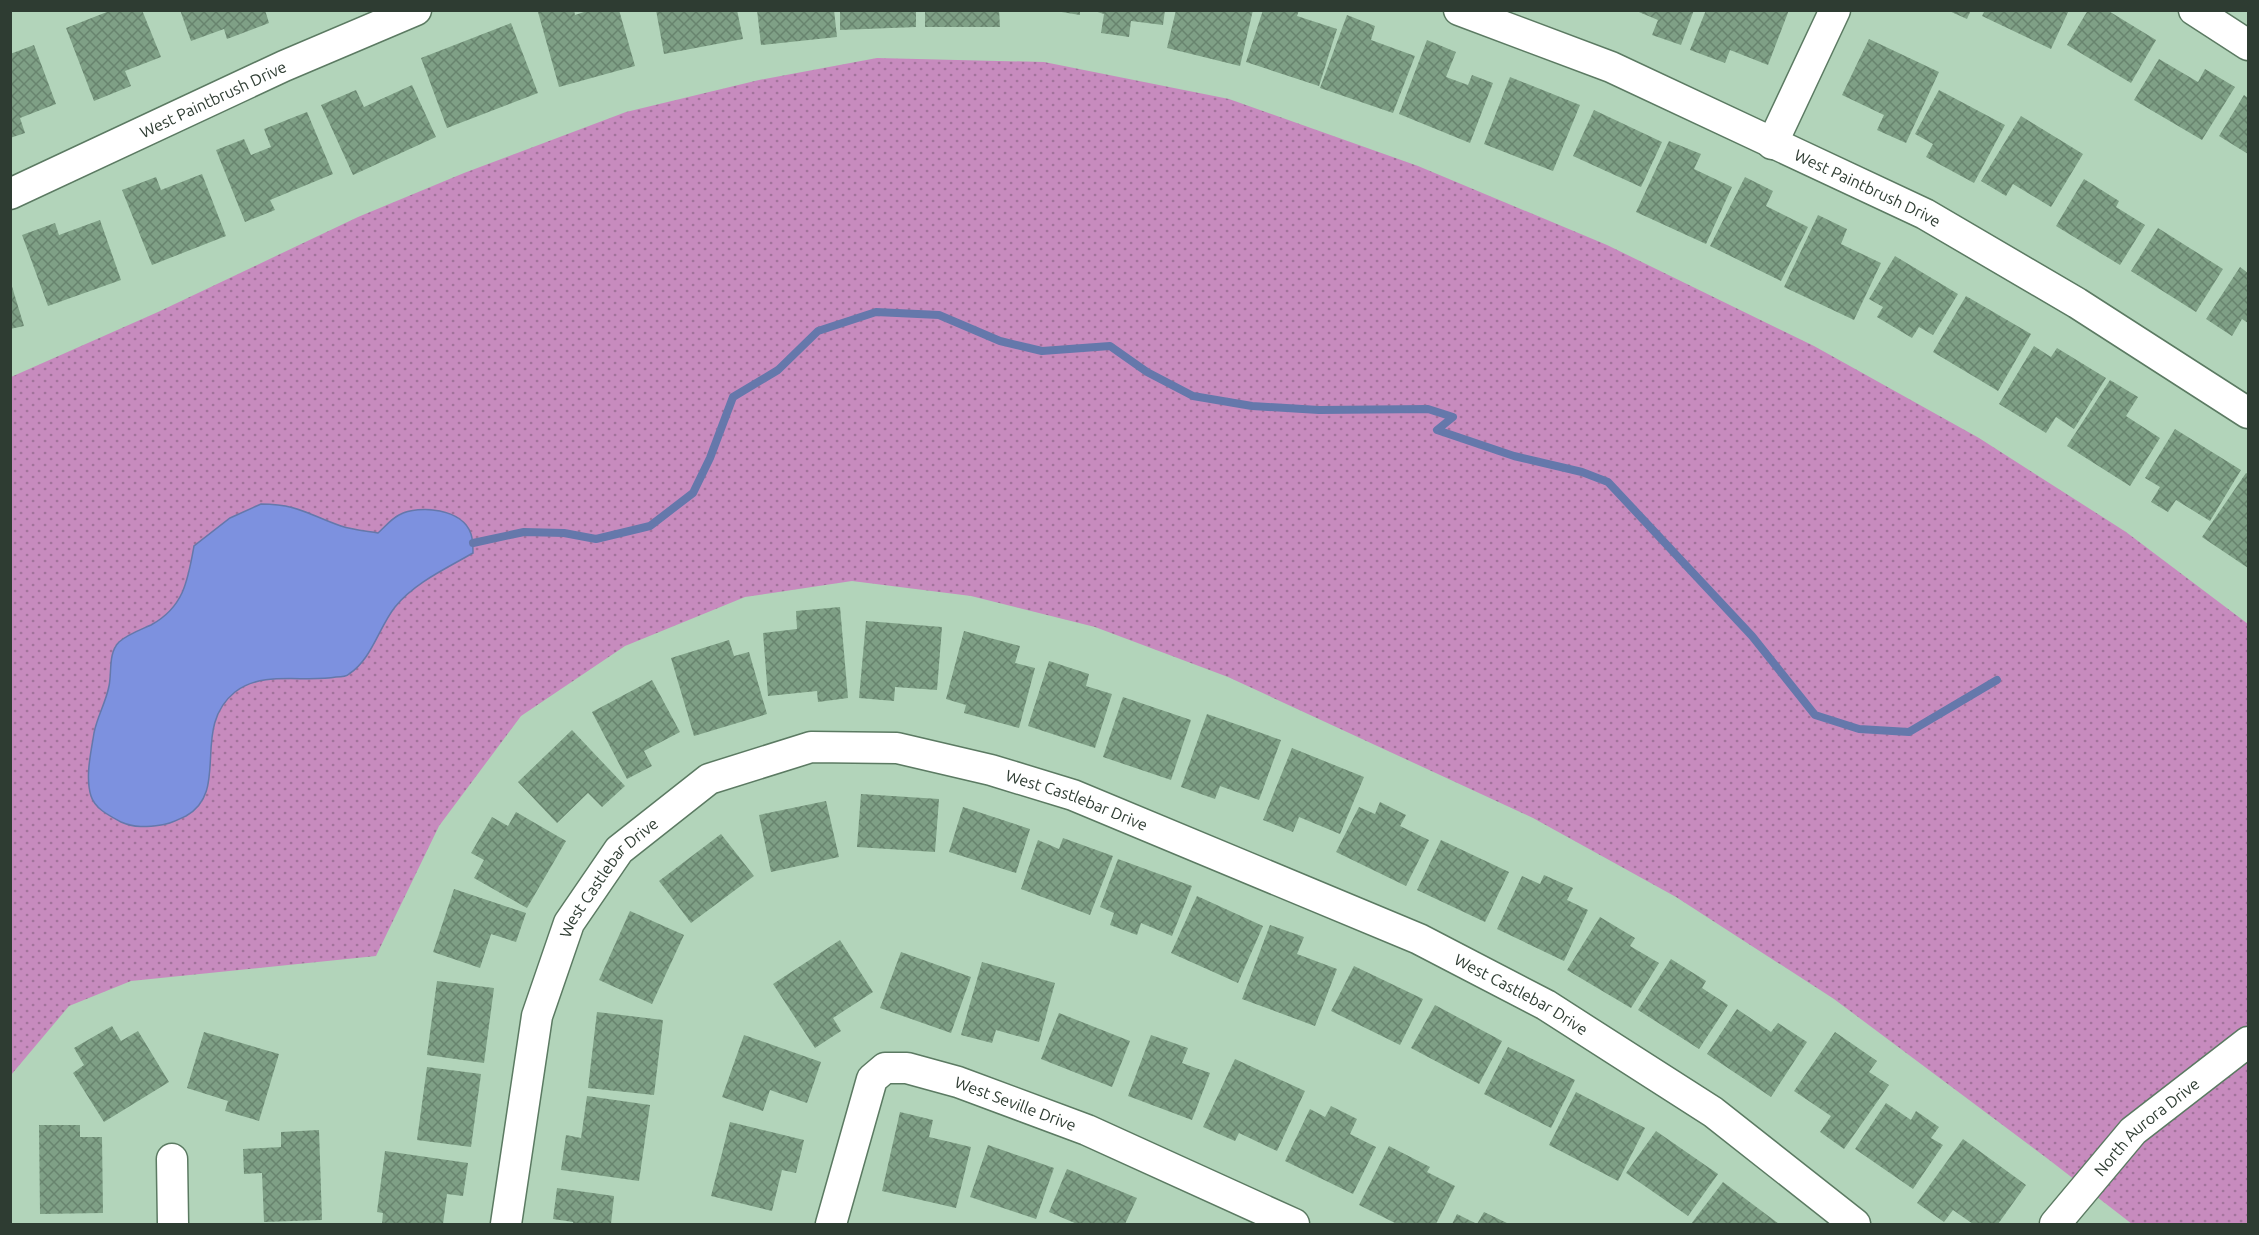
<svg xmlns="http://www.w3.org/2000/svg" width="2259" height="1235" font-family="Ubuntu,sans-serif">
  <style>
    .grass { fill: url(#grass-dots) }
    .water { fill: #7d91df; stroke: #6578ab; stroke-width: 1.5 }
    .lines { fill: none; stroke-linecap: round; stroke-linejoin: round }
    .stream { stroke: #6578ab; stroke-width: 8 }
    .building { fill: url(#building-cross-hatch) }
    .minor-casing { stroke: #5b7a62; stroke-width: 33 }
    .minor { stroke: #fff; stroke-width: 30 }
    .labels { text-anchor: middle; stroke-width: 6; stroke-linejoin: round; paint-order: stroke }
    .street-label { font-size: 16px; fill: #2e3c32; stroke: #b2d4ba }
  </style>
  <defs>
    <pattern id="grass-dots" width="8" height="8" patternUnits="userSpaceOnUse" patternTransform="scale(1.5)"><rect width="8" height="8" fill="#c78bbe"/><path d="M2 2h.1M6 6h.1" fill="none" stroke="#a2739b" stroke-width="1.8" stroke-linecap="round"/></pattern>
    <pattern id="building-cross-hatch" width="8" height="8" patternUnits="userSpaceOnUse" patternTransform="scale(1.5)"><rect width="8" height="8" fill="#7fa086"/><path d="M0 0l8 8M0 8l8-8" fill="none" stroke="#68846e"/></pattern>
  </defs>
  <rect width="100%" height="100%" fill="#b2d4ba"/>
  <polygon class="grass" points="877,58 1044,62 1229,99 1418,166 1607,245 1814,346 1979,438 2126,532 2248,624 2248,1224 2132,1224 2048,1159 1834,999 1676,897 1533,818 1228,677 1095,627 971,596 852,581 745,597 625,646 521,716 439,826 376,956 131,981 69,1006 11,1075 11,377 158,312 358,217 464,173 626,112 759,80"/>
  <path class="water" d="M261,504C298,504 309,515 341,526C353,530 366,531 378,533C385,527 391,519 399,515C420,504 463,509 471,534C473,540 473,547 473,553C447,568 414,583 395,607C379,627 372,659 349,674C346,677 340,677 336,677C305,683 263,670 235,692C190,728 231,791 186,816C177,820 171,824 161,825C147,827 134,828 121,822C110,816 95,809 91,796C85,777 91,752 94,733C97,717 106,702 109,686C112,672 108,653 119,642C128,634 140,630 151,625C184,607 188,580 194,546L230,518Z"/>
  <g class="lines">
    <polyline class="stream" points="473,543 524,532 564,533 596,539 650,526 693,493 710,458 733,397 778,370 818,331 876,312 939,315 1000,341 1042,351 1110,346 1147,372 1193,396 1252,406 1319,410 1428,409 1453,417 1437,430 1514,456 1582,472 1608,482 1752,636 1815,715 1859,729 1909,732 1997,680"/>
  </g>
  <g class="building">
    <polygon points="112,10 142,10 161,57 125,71 131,86 94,101 66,28"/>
    <polygon points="180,10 265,10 269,23 227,39 224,29 191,41"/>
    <polygon points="542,10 574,10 575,15 590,10 619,10 635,66 559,87 538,12"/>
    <polygon points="656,10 737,10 743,39 664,54"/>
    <polygon points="757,10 834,10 837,37 761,45"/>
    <polygon points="840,10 916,10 916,27 840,30"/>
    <polygon points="925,10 999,10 1000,27 925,27"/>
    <polygon points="1049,10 1080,10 1080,15"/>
    <polygon points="1091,10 1165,10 1163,25 1131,21 1129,37 1101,33 1104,14"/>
    <polygon points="1176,10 1253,10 1240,66 1167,48"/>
    <polygon points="1263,10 1299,10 1297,16 1337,29 1319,86 1246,62"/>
    <polygon points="1634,10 1694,10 1681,45 1652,35 1658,20"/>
    <polygon points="1706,10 1789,10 1768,65 1730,50 1725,63 1690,50"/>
    <polygon points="1947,10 1971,10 1967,19"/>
    <polygon points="1985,10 2069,10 2051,49 1982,16"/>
    <polygon points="2088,10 2107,10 2156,40 2131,83 2067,45"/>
    <polygon points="1347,15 1375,26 1371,40 1415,56 1393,113 1320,88"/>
    <polygon points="511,23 538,93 447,128 421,58"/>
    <polygon points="1869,39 1939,72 1906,143 1877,130 1884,115 1842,95"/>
    <polygon points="1427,40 1456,52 1446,77 1468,85 1472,75 1493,83 1470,143 1399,114"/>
    <polygon points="34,45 56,104 20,118 25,133 10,138 10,54"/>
    <polygon points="2159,59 2198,82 2205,69 2235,87 2202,140 2134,100"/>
    <polygon points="1510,77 1580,105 1553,171 1484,144"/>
    <polygon points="412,85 436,137 353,175 321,105 356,90 364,107"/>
    <polygon points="1939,90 2005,125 1974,183 1926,157 1933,144 1915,134"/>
    <polygon points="2244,95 2248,98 2248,154 2219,136"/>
    <polygon points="1594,110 1662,142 1641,187 1573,156"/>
    <polygon points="307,112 333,174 270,200 275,210 245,222 216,150 244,139 251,155 271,147 264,129"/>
    <polygon points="2021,116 2083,154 2051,207 2013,184 2006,196 1981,181"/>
    <polygon points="1669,141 1701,154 1694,169 1732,187 1706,244 1636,212"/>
    <polygon points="202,174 226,236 152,265 122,190 156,177 161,190"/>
    <polygon points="1745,177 1773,191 1766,206 1808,227 1781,281 1710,246"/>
    <polygon points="2084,179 2119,201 2116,207 2145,225 2120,265 2056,226"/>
    <polygon points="1818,215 1847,229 1841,244 1881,263 1854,320 1784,287"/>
    <polygon points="100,220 121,280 48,306 22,235 55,223 59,235"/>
    <polygon points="2158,228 2223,269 2196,312 2131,271"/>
    <polygon points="1895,256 1958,294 1933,335 1919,327 1912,338 1877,317 1883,307 1869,299"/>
    <polygon points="2240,267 2248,273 2248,323 2242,319 2232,336 2206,319"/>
    <polygon points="10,280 24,326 10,329"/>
    <polygon points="1966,296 2031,334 1998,391 1933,352"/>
    <polygon points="2034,346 2051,357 2057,348 2106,378 2074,429 2056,417 2046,433 1999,404"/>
    <polygon points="2110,380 2138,397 2126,416 2160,438 2130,486 2067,446"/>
    <polygon points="2175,429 2241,470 2210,521 2176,500 2168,512 2151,502 2160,487 2145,478"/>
    <polygon points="2246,473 2248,474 2248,568 2202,537"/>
    <polygon points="840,607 848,698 818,702 817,691 768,696 763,633 797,629 796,611"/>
    <polygon points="866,621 942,627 937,690 895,687 894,701 859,698"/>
    <polygon points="964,631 1020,646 1015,663 1035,668 1019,728 964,713 966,705 946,699"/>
    <polygon points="729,640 734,656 749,652 767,714 694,736 671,658"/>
    <polygon points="1049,661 1089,674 1086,686 1112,694 1095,748 1028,726"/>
    <polygon points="652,680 680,732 644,751 652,766 627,779 592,712"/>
    <polygon points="1123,697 1191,720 1171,780 1103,757"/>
    <polygon points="1207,714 1281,740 1259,800 1220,786 1215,799 1181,787"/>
    <polygon points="572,730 625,786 602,807 588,793 557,823 518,782"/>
    <polygon points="1292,748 1364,777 1340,834 1299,817 1293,832 1263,820"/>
    <polygon points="861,794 939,799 935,852 857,847"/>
    <polygon points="826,801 839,857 771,872 759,815"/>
    <polygon points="1380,802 1406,815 1400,826 1429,840 1406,886 1336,852 1359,807 1375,814"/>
    <polygon points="963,807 1030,829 1016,873 949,852"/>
    <polygon points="516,812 566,841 527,908 474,878 484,860 471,853 492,817 508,826"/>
    <polygon points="721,834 754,876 691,923 659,881"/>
    <polygon points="1063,838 1113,856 1090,915 1021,889 1038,840 1059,849"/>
    <polygon points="1441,840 1509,872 1485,922 1417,890"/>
    <polygon points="1118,859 1192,886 1172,936 1141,923 1137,935 1110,925 1114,913 1100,907"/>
    <polygon points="1544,875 1573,888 1567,900 1588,910 1564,961 1497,929 1522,876 1540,884"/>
    <polygon points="454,889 526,913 516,942 491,934 480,968 433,952"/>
    <polygon points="1197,896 1263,926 1238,983 1171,953"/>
    <polygon points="630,911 684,935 652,1004 599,980"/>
    <polygon points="1600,917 1635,938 1630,946 1659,963 1631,1008 1567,970"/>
    <polygon points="1270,925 1304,937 1297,954 1337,969 1315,1026 1242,999"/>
    <polygon points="840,940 873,992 833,1018 841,1031 815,1048 773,984"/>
    <polygon points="901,952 971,977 951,1033 880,1008"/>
    <polygon points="1671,959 1706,981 1702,988 1728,1005 1699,1049 1638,1010"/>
    <polygon points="982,962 1055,983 1039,1042 996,1030 992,1043 961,1035"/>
    <polygon points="1354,966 1423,999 1400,1045 1331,1011"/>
    <polygon points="437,981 494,988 484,1063 427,1055"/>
    <polygon points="1435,1005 1502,1041 1479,1084 1411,1048"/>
    <polygon points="1737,1009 1771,1032 1778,1023 1807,1042 1771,1097 1707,1054"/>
    <polygon points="597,1012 663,1020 654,1095 588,1088"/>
    <polygon points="1059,1013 1130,1041 1112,1087 1041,1059"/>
    <polygon points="112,1026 121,1041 138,1031 169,1082 104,1122 73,1073 84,1065 74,1048"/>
    <polygon points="204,1032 279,1054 259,1121 225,1111 228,1101 187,1088"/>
    <polygon points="1835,1032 1877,1061 1869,1072 1889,1085 1844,1149 1820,1132 1831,1116 1794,1091"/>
    <polygon points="744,1035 821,1062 807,1103 770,1090 763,1111 722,1097"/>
    <polygon points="1151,1035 1188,1048 1182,1063 1210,1073 1192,1120 1128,1096"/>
    <polygon points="1508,1047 1575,1080 1551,1128 1484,1094"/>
    <polygon points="1235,1059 1305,1091 1277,1151 1239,1133 1235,1141 1203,1127"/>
    <polygon points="427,1067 481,1074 471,1147 417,1140"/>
    <polygon points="1576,1092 1645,1128 1618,1181 1549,1145"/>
    <polygon points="587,1096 650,1105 639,1181 561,1170 566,1135 581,1138"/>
    <polygon points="1886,1103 1911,1120 1916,1111 1939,1127 1931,1138 1943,1145 1913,1189 1855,1149"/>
    <polygon points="1331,1106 1357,1119 1350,1134 1376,1147 1353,1194 1285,1161 1310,1109 1325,1117"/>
    <polygon points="900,1112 933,1120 929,1137 971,1147 956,1208 882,1191"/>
    <polygon points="730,1122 804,1140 796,1173 782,1170 772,1211 711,1196"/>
    <polygon points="39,1125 80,1125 80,1137 102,1137 103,1213 40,1214"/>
    <polygon points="319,1130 322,1220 264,1222 262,1173 244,1174 243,1149 281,1147 281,1132"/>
    <polygon points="1656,1131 1718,1174 1688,1216 1626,1173"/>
    <polygon points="1963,1139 2026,1185 1998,1224 1973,1224 1953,1210 1944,1222 1917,1203"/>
    <polygon points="988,1145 1054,1168 1036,1219 970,1197"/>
    <polygon points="1389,1146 1430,1167 1427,1172 1455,1186 1436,1224 1397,1224 1359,1205"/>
    <polygon points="385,1151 468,1163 463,1196 447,1194 443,1224 382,1224 383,1213 377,1212"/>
    <polygon points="1067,1169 1137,1198 1125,1224 1077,1224 1049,1212"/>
    <polygon points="1723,1182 1779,1224 1691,1224"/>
    <polygon points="557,1188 614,1196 611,1224 573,1224 573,1222 553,1219"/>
    <polygon points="1484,1212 1509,1224 1452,1224 1457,1214 1477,1224"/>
  </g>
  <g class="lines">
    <defs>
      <g id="minor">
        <path id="s1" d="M1459,10L1611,67L1925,214L2077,303L2248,413"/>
        <polyline points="2194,10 2248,45"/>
        <polyline points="1772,144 1835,10"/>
        <path id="s2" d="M10,194L284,66L416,10"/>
        <polyline points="172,1159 173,1224"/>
        <path id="s3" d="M506,1224L537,1016L569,923L619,850L709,779L811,747L897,748L991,770L1073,795L1419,939L1546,1005L1713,1112L1855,1224"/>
        <path id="s4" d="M831,1224L872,1079L885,1068H907L958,1082L1087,1130L1294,1224"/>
        <path id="s5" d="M2055,1224L2133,1131L2248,1042"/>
      </g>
    </defs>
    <use href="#minor" class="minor-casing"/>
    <use href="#minor" class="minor"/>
  </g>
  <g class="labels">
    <g class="street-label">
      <text dy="6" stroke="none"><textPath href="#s2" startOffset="224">West Paintbrush Drive</textPath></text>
      <text dy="6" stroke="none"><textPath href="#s1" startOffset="446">West Paintbrush Drive</textPath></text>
      <text dy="6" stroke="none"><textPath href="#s3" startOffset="892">West Castlebar Drive</textPath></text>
      <text dy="6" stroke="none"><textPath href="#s3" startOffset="369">West Castlebar Drive</textPath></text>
      <text dy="6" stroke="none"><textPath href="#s3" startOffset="1378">West Castlebar Drive</textPath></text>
      <text dy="6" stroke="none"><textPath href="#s4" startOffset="304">West Seville Drive</textPath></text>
      <text dy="6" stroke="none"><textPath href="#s5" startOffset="134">North Aurora Drive</textPath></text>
    </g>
  </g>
  <rect width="2259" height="1235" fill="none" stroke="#2e3c32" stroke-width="24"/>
</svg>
